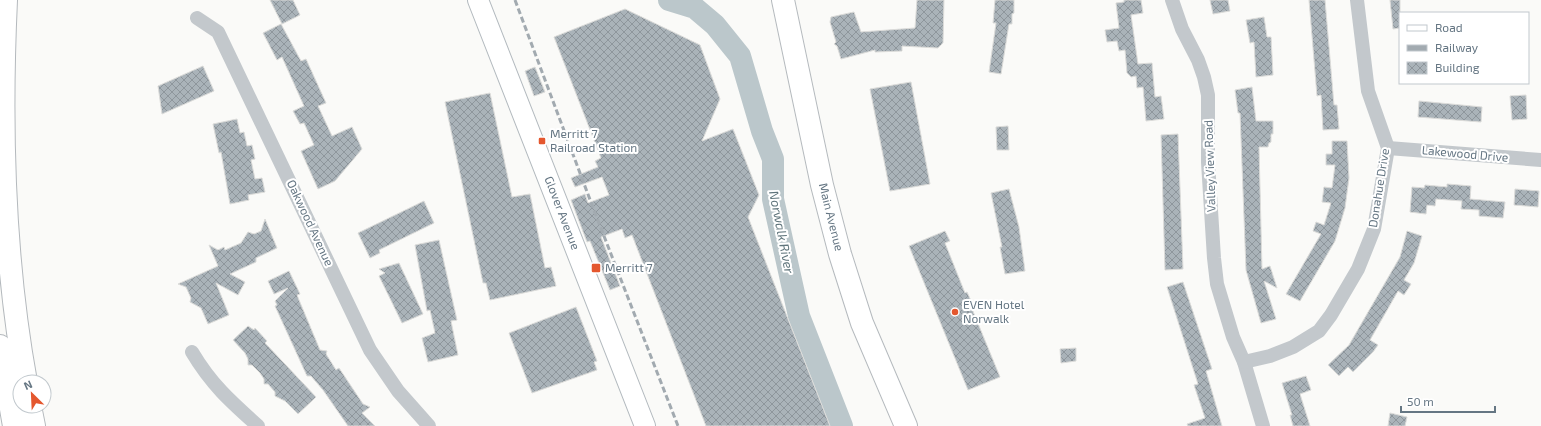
<svg xmlns="http://www.w3.org/2000/svg" width="1541" height="426" font-family="'Exo 2',sans-serif">
  <style>
    .lines { fill: none; stroke-linecap: round; stroke-linejoin: round }
    .river { stroke: #bbc7cb; stroke-width: 22 }
    .building { fill: url(#building-cross-hatch); stroke: #dcdcda }
    .secondary-casing { stroke: #b3babf; stroke-width: 22 }
    .primary-casing { stroke: #b5babe; stroke-width: 24 }
    .highway-casing { stroke: #b4b9bd; stroke-width: 24 }
    .street { stroke: #c3c8cc; stroke-width: 14 }
    .secondary { stroke: #fff; stroke-width: 20 }
    .primary { stroke: #fff; stroke-width: 22 }
    .highway { stroke: #fff; stroke-width: 22 }
    .rail { stroke: #a2aab0; stroke-width: 3; stroke-dasharray: 6 3; stroke-linecap: butt }
    .poi-dot { fill: #e4572e; stroke: #fff; stroke-width: 1.5 }
    .labels { text-anchor: middle; stroke-width: 4; stroke-linejoin: round; paint-order: stroke }
    .poi-label { font-size: 12px; fill: #657683; stroke: #fff; text-anchor: start }
    .street-label { font-size: 12px; fill: #657683; stroke: #fff }
    .water-label { font-size: 13px; font-style: italic; fill: #60757c; stroke: #fff }
  </style>
  <defs>
    <pattern id="building-cross-hatch" width="8" height="8" patternUnits="userSpaceOnUse"><rect width="8" height="8" fill="#aab3b9"/><path d="M0 0l8 8M0 8l8-8" fill="none" stroke="#8e969c"/></pattern>
  </defs>
  <rect width="100%" height="100%" fill="#fafaf8"/>
  <g class="lines">
    <polyline class="river" points="669,0 695,8 715,25 740,56 762,131 773,159 773,199 799,316 842,426"/>
  </g>
  <g class="building">
    <polygon points="270,0 293,0 300,15 282,24"/>
    <polygon points="917,0 944,0 943,43 938,48 902,46 902,51 875,52 875,50 841,59 837,46 834,44 836,42 830,22 831,17 854,12 861,32 915,28"/>
    <polygon points="995,0 1014,0 1014,13 1012,14 1012,24 1009,24 1001,74 989,72 996,23 993,23"/>
    <polygon points="1124,0 1141,0 1143,13 1131,15 1138,64 1152,63 1155,97 1161,96 1164,119 1146,121 1143,87 1137,88 1136,76 1131,77 1127,73 1125,50 1119,51 1117,41 1107,42 1105,30 1119,28 1116,3 1124,2"/>
    <polygon points="1210,0 1228,0 1230,11 1213,14"/>
    <polygon points="1309,0 1325,0 1334,105 1337,105 1339,129 1323,130 1321,95 1317,96"/>
    <polygon points="1390,0 1400,0 1400,28 1393,29"/>
    <polygon points="625,9 700,45 720,99 702,141 733,129 759,195 748,217 830,426 706,426 632,235 625,238 622,229 601,237 620,286 610,290 590,241 587,242 571,200 585,194 588,203 609,195 602,177 575,187 571,178 598,167 595,161 601,158 554,37"/>
    <polygon points="1264,17 1267,37 1271,37 1273,75 1256,77 1254,42 1250,43 1246,20"/>
    <polygon points="281,24 301,61 306,59 326,103 318,106 332,136 352,127 362,149 335,181 318,189 301,151 314,145 304,123 300,124 293,111 304,106 282,57 277,60 263,33"/>
    <polygon points="203,66 214,91 162,114 158,86"/>
    <polygon points="535,67 545,92 534,96 525,71"/>
    <polygon points="911,82 930,184 890,191 870,89"/>
    <polygon points="1252,87 1256,121 1273,121 1273,134 1271,134 1271,142 1269,143 1268,147 1259,147 1262,269 1270,266 1277,288 1264,281 1276,319 1261,323 1246,270 1240,113 1238,113 1235,90"/>
    <polygon points="490,93 512,197 530,194 545,268 551,267 556,286 490,300 486,283 483,283 445,102"/>
    <polygon points="1526,95 1527,119 1512,120 1510,96"/>
    <polygon points="1419,101 1482,107 1481,122 1418,117"/>
    <polygon points="237,119 240,133 244,132 247,146 252,145 255,159 251,160 255,179 262,178 265,192 248,195 249,200 230,204 221,152 219,153 213,124"/>
    <polygon points="1008,126 1009,150 997,150 996,127"/>
    <polygon points="1178,134 1183,269 1165,270 1161,135"/>
    <polygon points="1332,141 1347,141 1349,178 1345,208 1335,241 1300,301 1286,294 1321,234 1313,231 1316,222 1324,225 1331,203 1322,202 1324,187 1332,188 1335,165 1326,165 1326,154 1332,154"/>
    <polygon points="1447,184 1471,186 1470,199 1505,202 1503,218 1479,216 1479,210 1461,209 1462,201 1436,199 1435,206 1427,205 1426,214 1410,212 1412,187 1424,188 1425,185 1447,187"/>
    <polygon points="1009,189 1019,227 1025,271 1005,274 1000,247 1002,247 991,193"/>
    <polygon points="1515,189 1539,191 1538,207 1514,205"/>
    <polygon points="424,201 434,223 379,250 380,253 370,258 358,233"/>
    <polygon points="265,219 277,248 256,258 256,262 230,274 245,282 238,295 216,283 229,315 208,324 201,308 190,302 191,298 186,287 178,284 218,266 209,245 218,250 224,247 225,250 241,243 248,232 254,234 261,231"/>
    <polygon points="945,231 950,241 945,243 965,293 967,292 972,303 970,304 1000,377 968,390 909,246"/>
    <polygon points="1407,231 1422,236 1414,263 1404,280 1411,284 1404,295 1398,291 1370,340 1378,345 1373,352 1353,372 1348,367 1339,376 1328,365 1349,345 1400,257"/>
    <polygon points="439,240 457,320 451,321 458,355 428,362 422,338 435,333 430,310 427,311 415,245"/>
    <polygon points="399,263 423,314 402,323 379,276 385,273 379,269"/>
    <polygon points="289,271 300,294 297,295 299,300 320,350 327,351 326,354 336,370 339,368 363,404 370,407 362,413 375,426 348,426 323,390 311,376 307,376 275,306 277,305 275,301 288,288 274,294 268,281"/>
    <polygon points="1183,282 1212,369 1206,371 1222,426 1188,426 1187,424 1205,418 1194,385 1198,384 1167,287"/>
    <polygon points="576,307 597,361 594,362 597,370 532,393 509,333"/>
    <polygon points="248,326 254,330 255,328 267,341 265,343 316,397 298,414 285,401 275,396 275,392 268,384 264,384 264,379 260,373 252,365 248,365 248,359 245,353 233,340"/>
    <polygon points="1076,348 1076,361 1061,363 1060,349"/>
    <polygon points="1306,376 1311,390 1300,394 1310,426 1293,426 1290,415 1292,415 1282,383"/>
    <polygon points="1390,413 1407,417 1405,426 1388,426"/>
  </g>
  <g class="lines">
    <defs>
      <polyline id="secondary" points="478,0 645,426"/>
      <polyline id="primary" points="783,0 822,185 840,254 862,323 906,426"/>
      <g id="highway">
        <path d="M6,0C0,128 3,256 26,382"/>
        <polyline points="0,346 14,426"/>
        <polyline points="30,406 34,426"/>
      </g>
    </defs>
    <use href="#secondary" class="secondary-casing"/>
    <use href="#primary" class="primary-casing"/>
    <use href="#highway" class="highway-casing"/>
    <g class="street">
      <polyline points="1172,0 1182,29 1198,60 1204,77 1208,95 1208,162 1214,258 1217,284 1233,337 1244,362 1263,426"/>
      <polyline points="197,18 218,32 370,350 398,391 429,426"/>
      <polyline points="1388,148 1541,160"/>
      <path d="M192,352C211,384 230,401 258,426"/>
      <polyline points="1244,362 1270,356 1293,347 1319,331 1331,315 1358,269 1374,229 1388,148 1368,91 1357,0"/>
    </g>
    <use href="#secondary" class="secondary"/>
    <use href="#primary" class="primary"/>
    <use href="#highway" class="highway"/>
    <polyline class="rail" points="515,0 595,213 678,426"/>
  </g>
  <g class="poi-dot">
    <rect x="538" y="137" width="8" height="8" rx="2"/>
    <rect x="591" y="263" width="10" height="10" rx="2"/>
    <circle cx="955" cy="312" r="4"/>
  </g>
  <g class="labels">
    <g class="poi-label">
      <text x="550" y="138">Merritt 7<tspan x="550" dy="14">Railroad Station</tspan></text>
      <text x="605" y="272">Merritt 7</text>
      <text x="963" y="309">EVEN Hotel<tspan x="963" dy="14">Norwalk</tspan></text>
    </g>
    <g class="street-label">
      <text transform="translate(1465 154) rotate(5)" y="4">Lakewood Drive</text>
      <text transform="translate(1210 166) rotate(-92)" y="4">Valley View Road</text>
      <text transform="translate(1379 188) rotate(-81)" y="4">Donahue Drive</text>
      <text transform="translate(562 213) rotate(69)" y="4">Glover Avenue</text>
      <text transform="translate(831 217) rotate(76)" y="4">Main Avenue</text>
      <text transform="translate(310 223) rotate(65)" y="4">Oakwood Avenue</text>
    </g>
    <g class="water-label">
      <text transform="translate(782 232) rotate(79)" y="5">Norwalk River</text>
    </g>
  </g>
  <rect x="1399" y="12" width="130" height="72" fill="#ffffff" stroke="#c1c8cd"/>
  <rect x="1407" y="25" width="20" height="6" fill="#ffffff" stroke="#c1c8cd"/>
  <text x="1435" y="32" font-size="12" fill="#657683">Road</text>
  <rect x="1407" y="45" width="20" height="6" fill="#a2aab0" stroke="#c1c8cd"/>
  <text x="1435" y="52" font-size="12" fill="#657683">Railway</text>
  <rect x="1407" y="62" width="20" height="12" fill="url(#building-cross-hatch)" stroke="#c1c8cd"/>
  <text x="1435" y="72" font-size="12" fill="#657683">Building</text>
  <g transform="translate(32 394) rotate(336)"><circle r="19" fill="#ffffff" stroke="#c1c8cd"/>
  <path d="M0-3L7 15L0 10L-7 15Z" fill="#e4572e"/>
  <text y="-6" font-size="11" font-weight="bold" text-anchor="middle" fill="#657683">N</text>
  </g>
  <path d="M1401 406v6h94v-6" fill="none" stroke="#657683" stroke-width="2"/>
  <text x="1407" y="406" font-size="12" fill="#657683" stroke="#ffffff" stroke-width="3" paint-order="stroke">50 m</text>
</svg>
